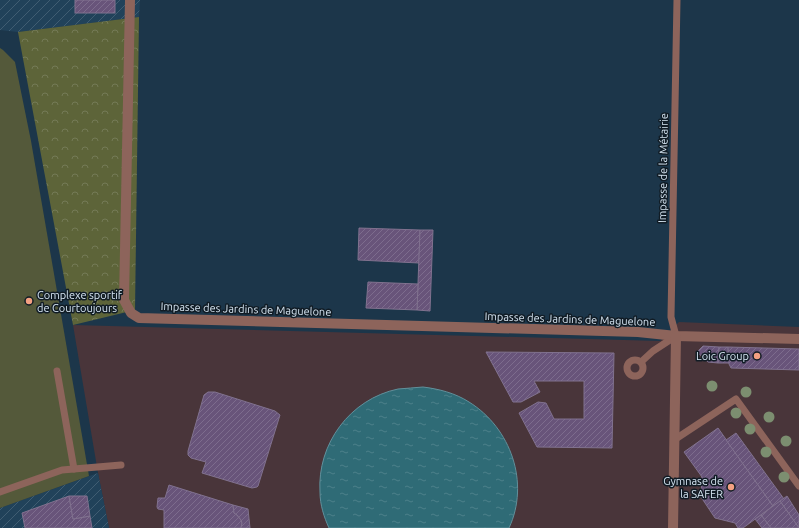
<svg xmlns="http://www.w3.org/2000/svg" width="799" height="528" font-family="Ubuntu,sans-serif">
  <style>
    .commercial { fill: #49353a }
    .industrial { fill: url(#industrial-furrows) }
    .forest { fill: url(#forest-crowns) }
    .pitch { fill: #54593a }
    .water { fill: url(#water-ripples); stroke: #61909b }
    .building { fill: url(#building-hatch); stroke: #81728f }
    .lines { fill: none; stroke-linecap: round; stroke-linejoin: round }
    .lane { stroke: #8d645b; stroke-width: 7 }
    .street { stroke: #8d645b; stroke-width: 10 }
    .tree { fill: #7c8e70 }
    .poi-dot { fill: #f3a082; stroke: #111c25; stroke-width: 1.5 }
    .labels { text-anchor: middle; stroke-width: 3; stroke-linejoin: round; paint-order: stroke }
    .street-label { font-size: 11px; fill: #d6e5f2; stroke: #111c25 }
    .poi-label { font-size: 11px; fill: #d6e5f2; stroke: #111c25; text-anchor: end }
  </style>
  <defs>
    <pattern id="industrial-furrows" width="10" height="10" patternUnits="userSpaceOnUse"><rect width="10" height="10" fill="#21425a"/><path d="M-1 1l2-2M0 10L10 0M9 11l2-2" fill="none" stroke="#405d72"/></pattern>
    <pattern id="forest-crowns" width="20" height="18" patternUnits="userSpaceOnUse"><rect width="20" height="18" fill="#5d6439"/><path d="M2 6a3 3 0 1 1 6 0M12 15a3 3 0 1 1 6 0" fill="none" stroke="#747a56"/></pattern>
    <pattern id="water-ripples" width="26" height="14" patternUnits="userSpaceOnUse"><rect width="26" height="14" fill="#2f6b76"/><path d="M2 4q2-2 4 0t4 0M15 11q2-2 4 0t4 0" fill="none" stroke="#4c808a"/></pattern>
    <pattern id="building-hatch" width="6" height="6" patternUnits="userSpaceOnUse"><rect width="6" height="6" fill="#68547a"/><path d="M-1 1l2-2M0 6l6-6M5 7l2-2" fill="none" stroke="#7d6c8d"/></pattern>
  </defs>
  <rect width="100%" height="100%" fill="#1c364a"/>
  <polygon class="commercial" points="679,322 799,327 799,528 109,528 98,473 73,325 660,341"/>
  <g class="industrial">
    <polygon points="0,0 140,0 139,17 18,32 0,30"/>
    <polygon points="98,473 109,528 0,528 0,508"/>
  </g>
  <polygon class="forest" points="139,17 135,310 73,325 18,32"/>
  <polygon class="pitch" points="0,48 3,50 15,62 31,141 89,476 0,508"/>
  <path class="water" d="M423,387C439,389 455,393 469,402C511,428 530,483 509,528H329C324,517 320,505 320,492C317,444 350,399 398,389C406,388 415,388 423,387Z"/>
  <g class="building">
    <rect x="75" y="0" width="40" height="13"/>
    <polygon points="359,228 420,230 419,263 358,260"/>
    <polygon points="420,230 433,230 430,311 417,310"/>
    <polygon points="368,282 418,284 417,310 366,308"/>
    <polygon points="703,346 719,347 718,363 708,362 697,352"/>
    <polygon points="719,347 728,347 729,363 718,363"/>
    <polygon points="728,347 799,349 799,370 731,368 729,364"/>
    <polygon points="486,352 614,353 612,448 537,447 519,413 538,402 546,403 554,419 584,419 584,381 534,381 540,392 521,402 513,402"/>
    <polygon points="208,392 215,392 275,411 280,415 258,486 257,487 252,488 202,473 206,462 191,458 188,455 188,451 204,395"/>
    <polygon points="718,428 773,506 743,528 738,528 735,523 715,518 701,497 702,477 684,452"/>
    <polygon points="736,433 784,499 773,506 726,440"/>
    <polygon points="169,485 233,505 234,513 237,515 241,520 242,523 241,528 164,528 164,510 158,509 157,507 158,498 165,498"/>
    <polygon points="69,496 73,519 90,516 92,528 25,528 22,513"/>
    <polygon points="69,496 87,496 90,516 73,519"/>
    <polygon points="787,496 799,515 799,528 780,501"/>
    <polygon points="780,501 799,528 771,528 761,515"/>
    <polygon points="233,505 248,509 250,528 241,528 242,523 241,520 237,515 234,513"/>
    <polygon points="761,515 771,528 762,528 755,519"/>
  </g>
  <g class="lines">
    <g class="lane">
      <circle cx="635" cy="368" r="8"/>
      <polyline points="641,362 653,351 676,336 671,317 677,0"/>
      <polyline points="57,371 74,469"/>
      <polyline points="674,440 736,399 799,486"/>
      <polyline points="0,492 62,470 121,465"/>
    </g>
    <g class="street">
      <polyline points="130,0 124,300 131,313 139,318 638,332 676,336 799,339"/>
      <polyline points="673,528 676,336"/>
    </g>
  </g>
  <g class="tree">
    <circle cx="712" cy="386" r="5.5"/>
    <circle cx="746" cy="392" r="5.5"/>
    <circle cx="736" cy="413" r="5.5"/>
    <circle cx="769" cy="417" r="5.5"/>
    <circle cx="750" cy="429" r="5.5"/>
    <circle cx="786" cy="441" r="5.5"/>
    <circle cx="766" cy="452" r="5.5"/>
    <circle cx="784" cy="477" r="5.5"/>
  </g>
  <g class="poi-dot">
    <circle cx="29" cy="301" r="4"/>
    <circle cx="757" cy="356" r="4"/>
    <circle cx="731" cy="487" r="4"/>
  </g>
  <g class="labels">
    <g class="street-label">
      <text transform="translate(663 168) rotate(-89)" y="4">Impasse de la Métairie</text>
      <text transform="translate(246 309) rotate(2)" y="4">Impasse des Jardins de Maguelone</text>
      <text transform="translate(570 319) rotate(2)" y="4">Impasse des Jardins de Maguelone</text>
    </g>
    <g class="poi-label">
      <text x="37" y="299" text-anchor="start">Complexe sportif<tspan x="37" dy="13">de Courtoujours</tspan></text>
      <text x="749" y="360">Loic Group</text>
      <text x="723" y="485">Gymnase de<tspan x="723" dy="13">la SAFER</tspan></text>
    </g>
  </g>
</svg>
